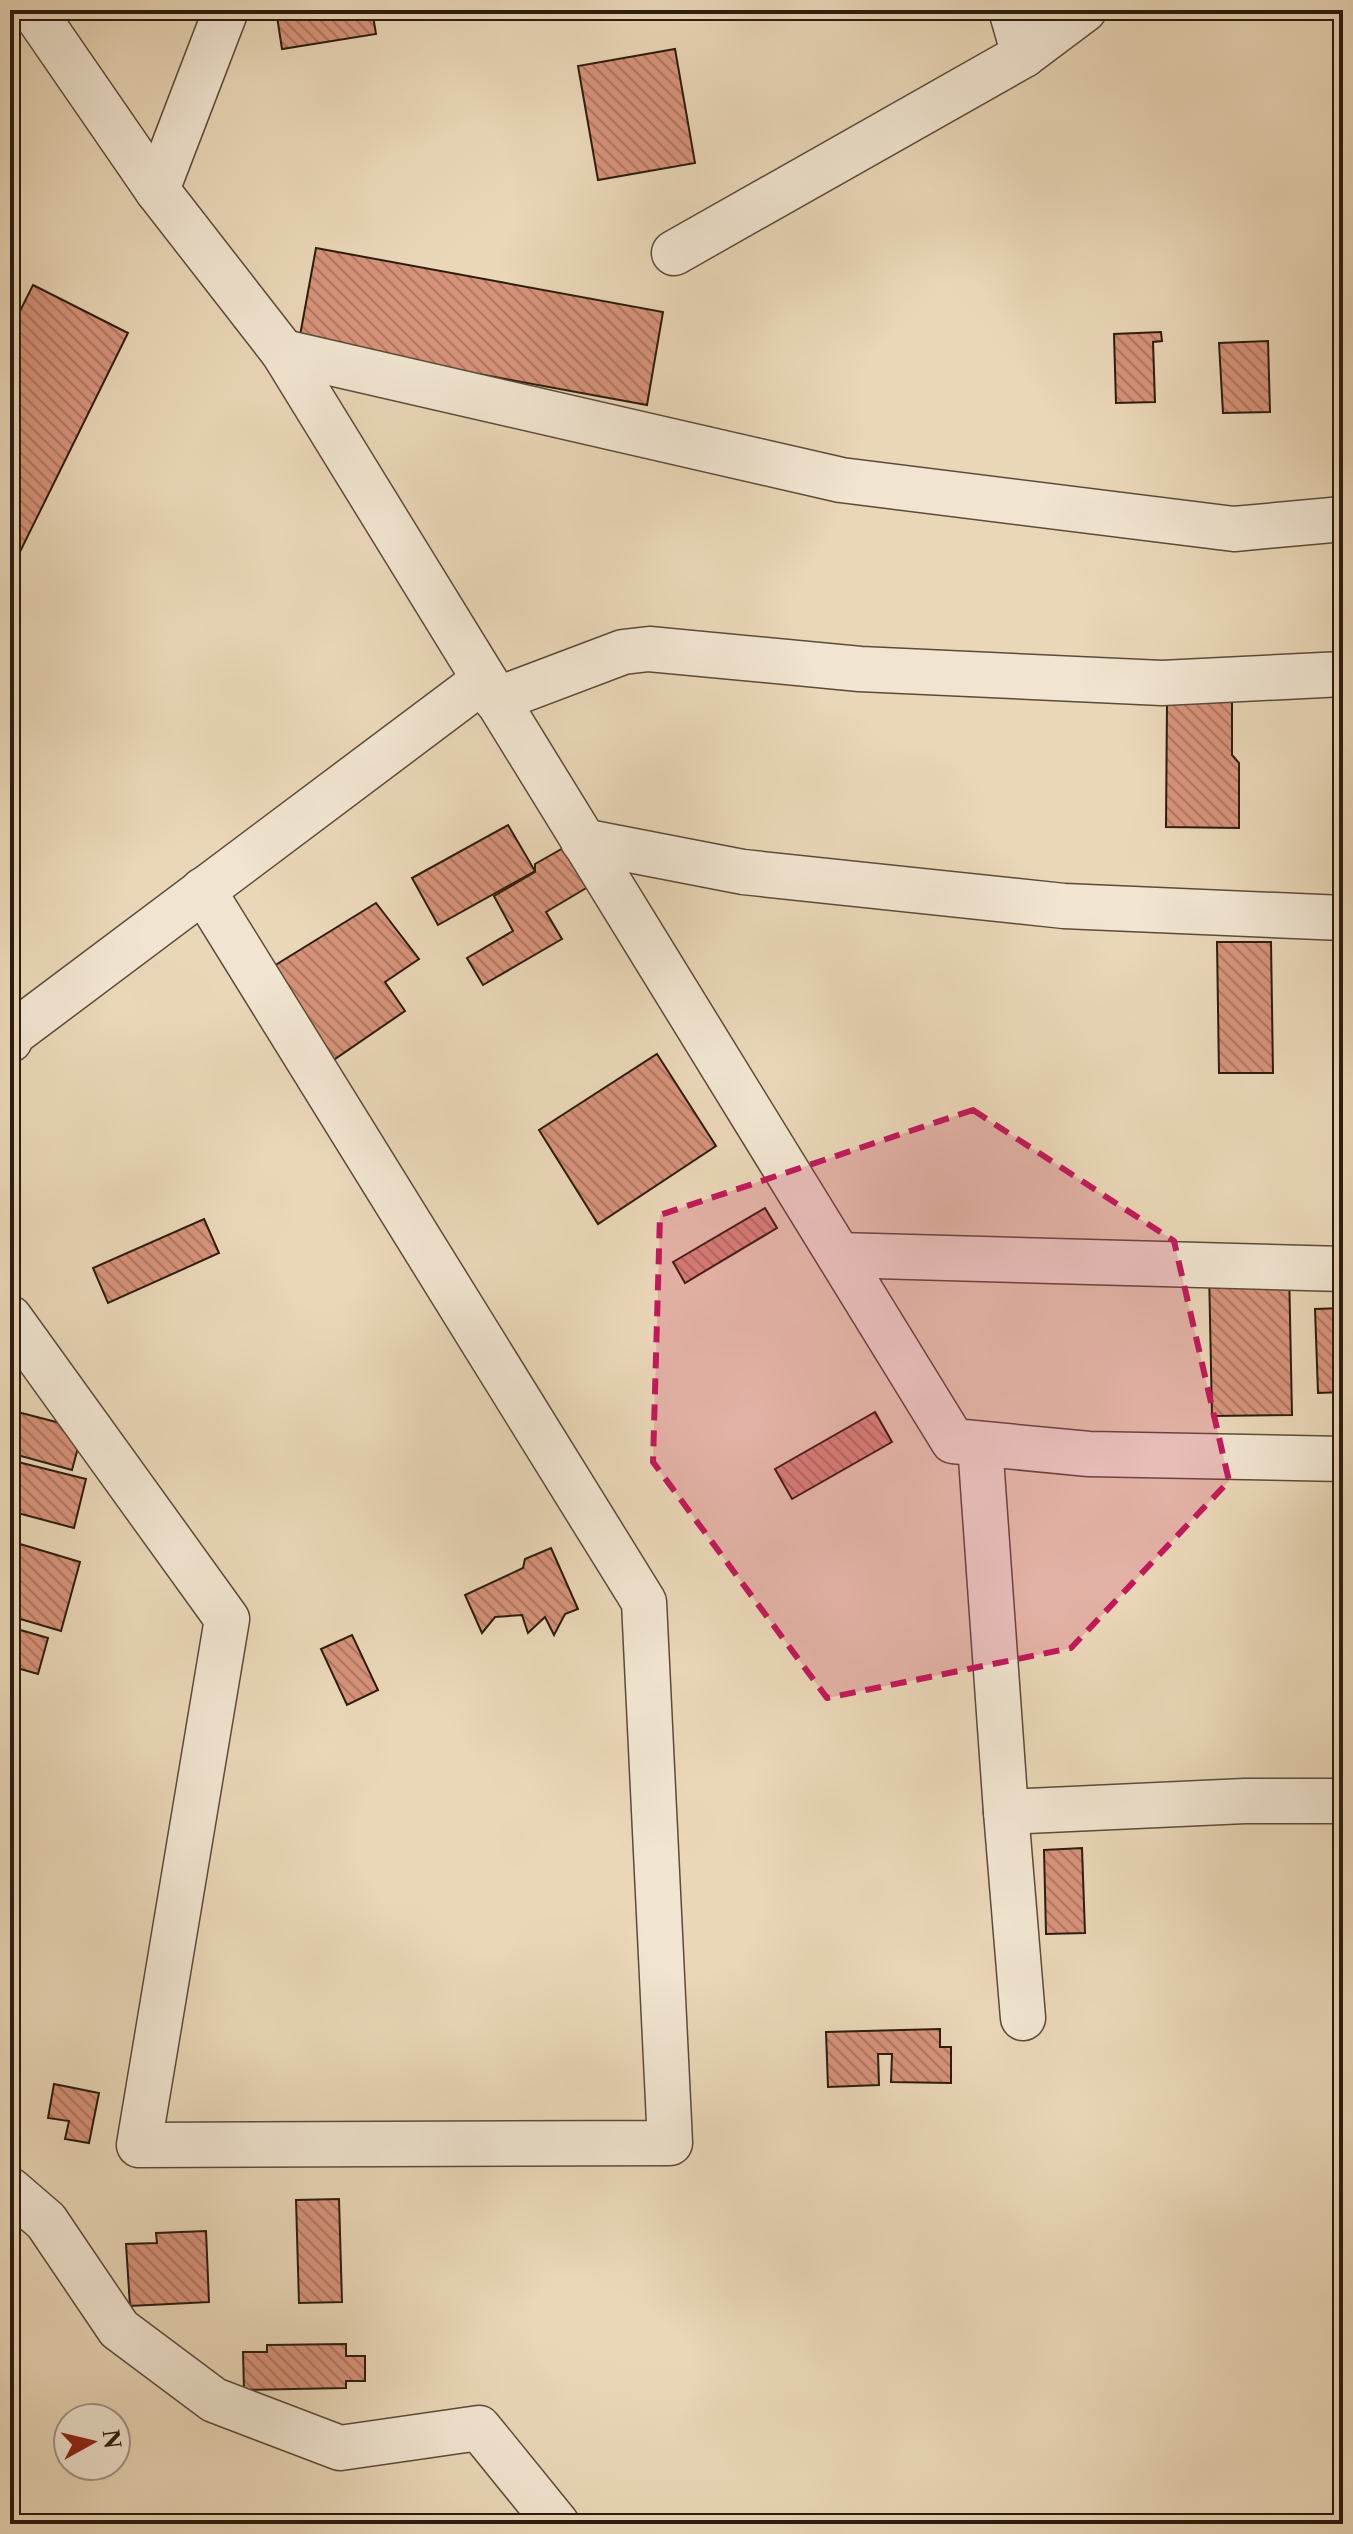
<svg xmlns="http://www.w3.org/2000/svg" width="1353" height="2534" font-family="'Libre Caslon Text',serif">
  <style>
    .building { fill: url(#building-back-hatch); stroke: #2c1c0e; stroke-width: 2 }
    .lines { fill: none; stroke-linecap: round; stroke-linejoin: round }
    .minor-casing { stroke: #5c4b38; stroke-width: 47 }
    .minor { stroke: #f1e5d1; stroke-width: 44 }
    .marked { fill: #c2185b; fill-opacity: 0.2; stroke: #c2185b; stroke-width: 6; stroke-dasharray: 16 10; stroke-linejoin: round }
  </style>
  <defs>
    <pattern id="building-back-hatch" width="6" height="6" patternUnits="userSpaceOnUse" patternTransform="scale(2)"><rect width="6" height="6" fill="#d7937a"/><path d="M-1 5l2 2M0 0l6 6M5-1l2 2" fill="none" stroke="#af7762"/></pattern>
  </defs>
  <rect width="100%" height="100%" fill="#ead7b8"/>
  <filter id="stains"><feTurbulence type="fractalNoise" baseFrequency=".0025" numOctaves="4"/><feColorMatrix values="0 0 0 0 .2 0 0 0 0 .09 0 0 0 0 .02 0 0 0 .5 -.17"/></filter>
  <radialGradient id="worn" r=".72"><stop offset=".6" stop-color="#630" stop-opacity="0"/><stop offset="1" stop-color="#630" stop-opacity=".3"/></radialGradient>
  <g class="building">
    <polygon points="276,10 372,10 376,34 282,49"/>
    <polygon points="675,49 695,163 598,180 578,66"/>
    <polygon points="316,248 663,312 647,405 299,341"/>
    <polygon points="33,285 128,333 10,572 10,331"/>
    <polygon points="1161,332 1162,341 1153,342 1155,402 1116,403 1114,334"/>
    <polygon points="1268,341 1270,412 1223,413 1219,343"/>
    <polygon points="1167,701 1232,702 1232,755 1239,763 1239,828 1166,827"/>
    <polygon points="508,825 535,871 438,925 412,878"/>
    <polygon points="565,847 588,887 546,912 562,939 483,985 467,958 513,931 494,896 535,872 535,864"/>
    <polygon points="376,903 419,959 385,982 405,1011 332,1061 269,969"/>
    <polygon points="1217,942 1271,942 1273,1073 1219,1073"/>
    <polygon points="657,1054 716,1146 598,1224 539,1130"/>
    <polygon points="765,1208 777,1228 685,1283 673,1262"/>
    <polygon points="204,1219 219,1253 108,1303 93,1268"/>
    <polygon points="1289,1268 1292,1415 1212,1416 1209,1270"/>
    <polygon points="1343,1308 1343,1392 1318,1393 1315,1309"/>
    <polygon points="10,1410 83,1429 72,1470 10,1453"/>
    <polygon points="875,1412 892,1442 792,1499 775,1469"/>
    <polygon points="10,1460 86,1479 74,1528 10,1511"/>
    <polygon points="10,1541 80,1562 61,1631 10,1616"/>
    <polygon points="551,1548 578,1609 565,1614 554,1635 545,1617 528,1633 522,1615 495,1617 482,1633 465,1595 523,1568 525,1559"/>
    <polygon points="10,1627 48,1638 38,1674 10,1666"/>
    <polygon points="352,1635 378,1690 347,1705 321,1649"/>
    <polygon points="1082,1848 1085,1933 1046,1934 1044,1850"/>
    <polygon points="940,2029 940,2047 951,2047 951,2083 891,2082 892,2054 878,2054 879,2085 828,2087 826,2032"/>
    <polygon points="54,2084 99,2093 89,2143 65,2139 69,2121 48,2118"/>
    <polygon points="339,2199 342,2302 299,2303 296,2200"/>
    <polygon points="206,2231 209,2302 130,2306 126,2244 157,2243 156,2233"/>
    <polygon points="346,2344 346,2356 365,2356 365,2381 346,2381 346,2388 244,2390 243,2352 267,2352 267,2345"/>
  </g>
  <g class="lines">
    <defs>
      <g id="minor">
        <polyline points="33,10 157,190 283,352 953,1441 1089,1454 1343,1459"/>
        <polyline points="1011,10 1024,55"/>
        <polyline points="157,190 226,10"/>
        <polyline points="674,253 1024,55 1084,10"/>
        <polyline points="283,352 841,480 1234,529 1343,519"/>
        <polyline points="496,700 623,652 649,649 860,669 1162,683 1343,674"/>
        <polyline points="583,841 743,872 1064,906 1343,918"/>
        <polyline points="10,1040 11,1035 484,680"/>
        <polyline points="839,1255 1343,1269"/>
        <polyline points="10,1318 227,1619 139,2145 670,2143 644,1602 203,890"/>
        <polyline points="980,1444 1006,1812 1023,2018"/>
        <polyline points="1006,1812 1245,1801 1343,1801"/>
        <polyline points="10,2190 46,2221 119,2329 214,2400 340,2448 479,2428 557,2524"/>
      </g>
    </defs>
    <use href="#minor" class="minor-casing"/>
    <use href="#minor" class="minor"/>
  </g>
  <path class="marked" d="M973,1110L1174,1241L1229,1481L1071,1648L827,1698L653,1462L660,1215Z"/>
  <rect width="1353" height="2534" fill="none" stroke="#ead7b8" stroke-width="40"/>
  <rect x="12" y="12" width="1329" height="2510" fill="none" stroke="#2c1c0e" stroke-width="4"/>
  <rect x="20" y="20" width="1313" height="2494" fill="none" stroke="#2c1c0e" stroke-width="2"/>
  <g transform="translate(92 2442) rotate(82)"><circle r="38" fill="#f1e5d1" stroke="#a29583" stroke-width="2"/>
  <path d="M0-6L14 30L0 20L-14 30Z" fill="#8f2418"/>
  <text y="-12" font-size="22" font-weight="bold" text-anchor="middle" fill="#2c1c0e">N</text>
  </g>
  <rect width="100%" height="100%" filter="url(#stains)"/>
  <rect width="100%" height="100%" fill="url(#worn)"/>
</svg>
